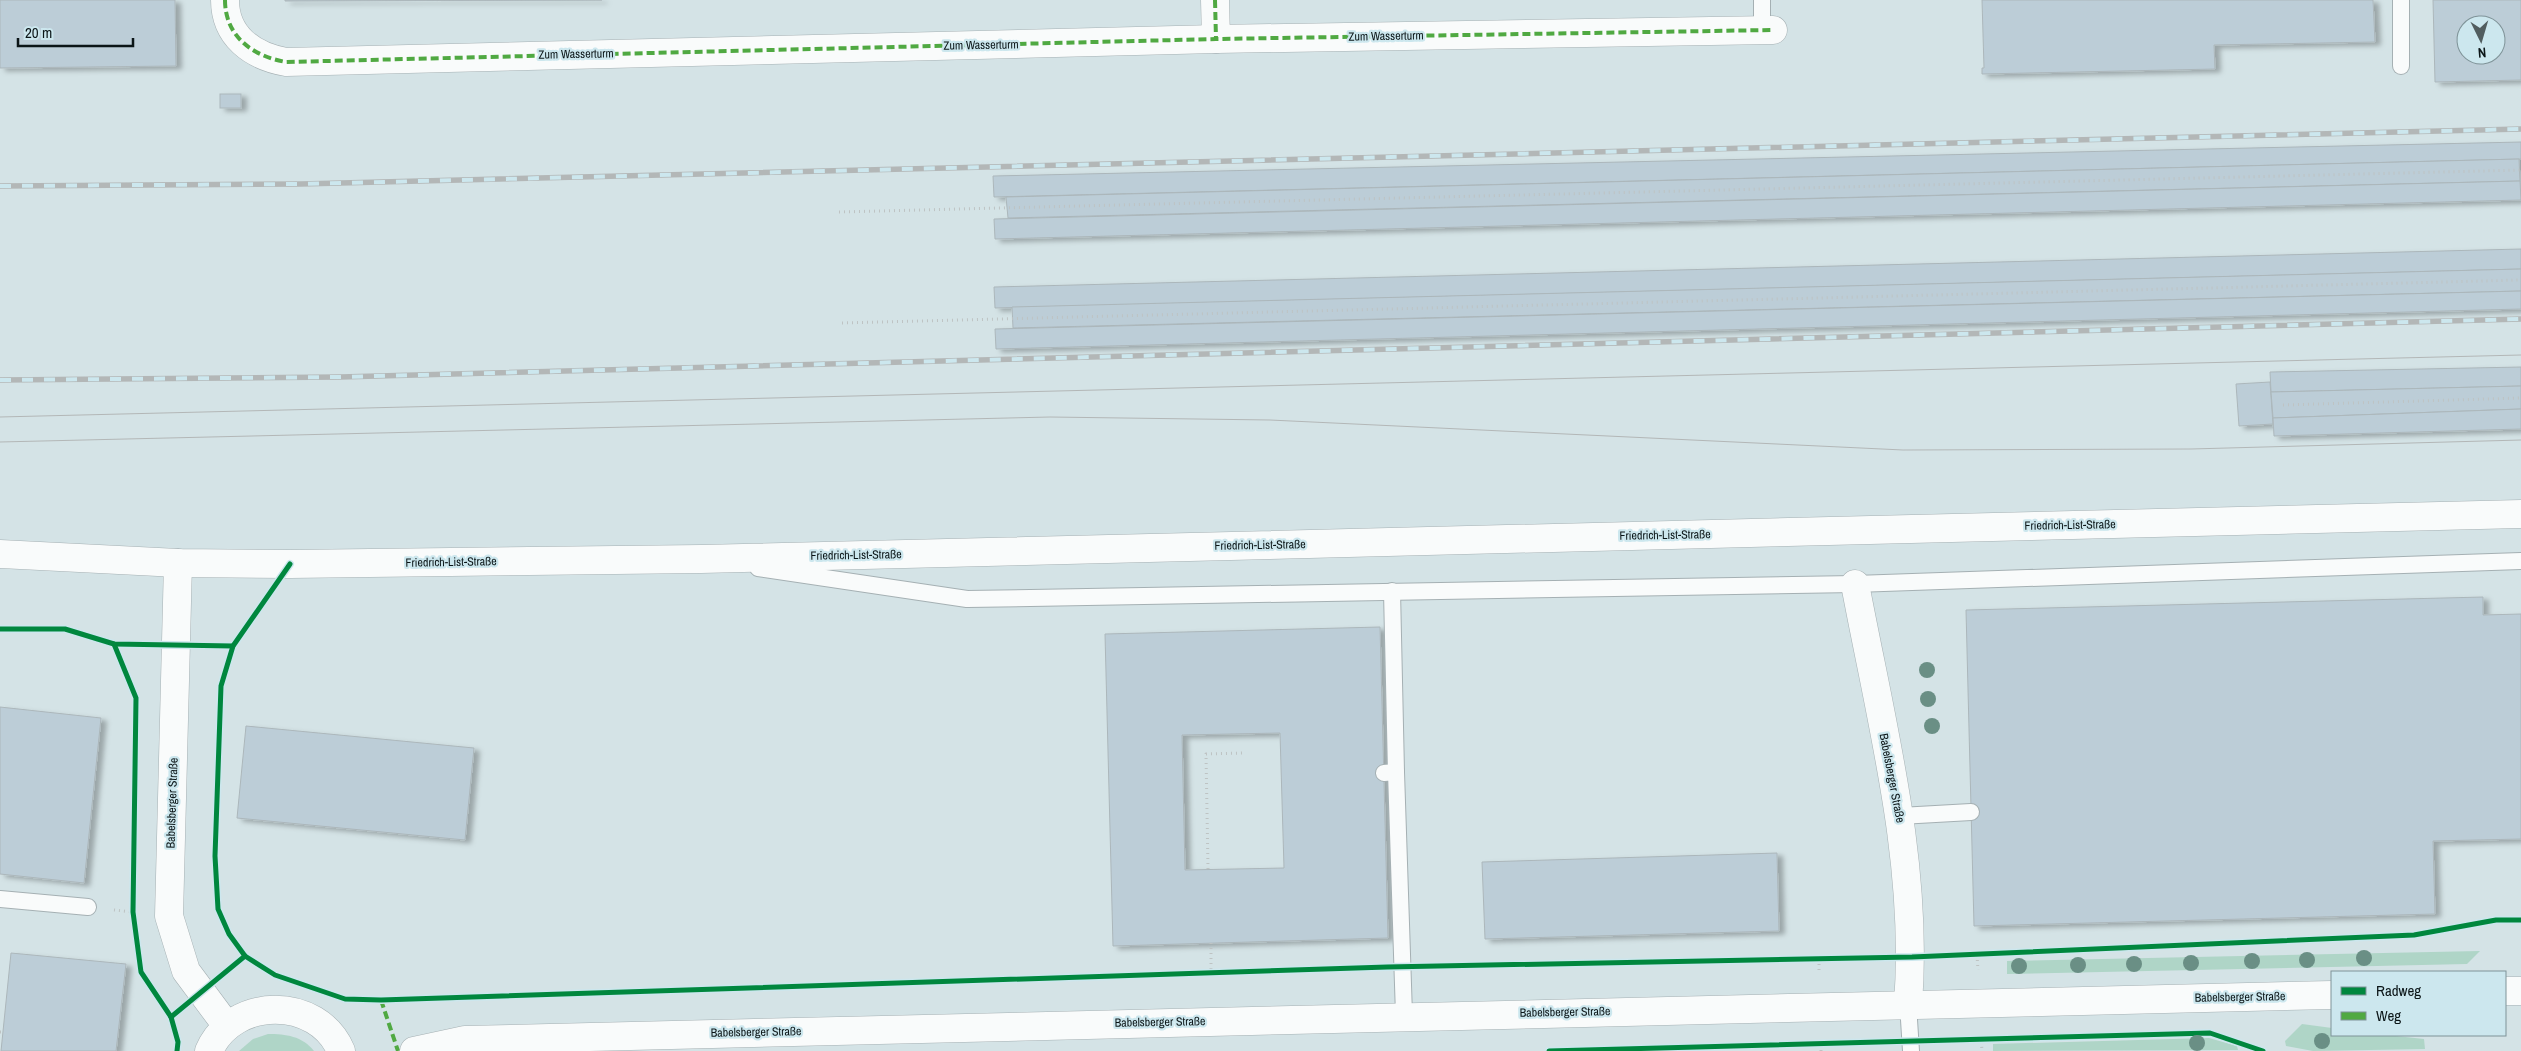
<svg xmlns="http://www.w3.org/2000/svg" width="2521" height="1051" font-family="'Archivo Narrow',sans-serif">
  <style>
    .green { fill: #afd5c7 }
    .building { fill: #bccdd7; stroke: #acb7bb; fill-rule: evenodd; filter: url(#shadow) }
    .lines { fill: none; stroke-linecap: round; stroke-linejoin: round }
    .lane-casing { stroke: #a5b0b3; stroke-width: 18 }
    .street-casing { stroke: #a5b0b3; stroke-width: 29 }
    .secondary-casing { stroke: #a5b0b3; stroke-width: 29 }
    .primary-casing { stroke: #a5b0b3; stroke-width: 29 }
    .path { stroke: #bec3c3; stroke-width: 3; stroke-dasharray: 1 4; stroke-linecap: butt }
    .lane { stroke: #f9fbfb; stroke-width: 16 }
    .street { stroke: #f9fbfb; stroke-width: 28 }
    .secondary { stroke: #f9fbfb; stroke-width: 28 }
    .primary { stroke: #f9fbfb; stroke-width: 28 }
    .tram { stroke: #b3b7b7; stroke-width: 1 }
    .rail-casing { stroke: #b3b7b7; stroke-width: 5.5 }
    .rail { stroke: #cce7ee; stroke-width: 4; stroke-dasharray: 11; stroke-linecap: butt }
    .quiet { stroke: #50a942; stroke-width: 4; stroke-dasharray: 8 4; stroke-linecap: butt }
    .cycleway-casing { stroke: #cce7ee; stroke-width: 8 }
    .cycleway { stroke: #00873e; stroke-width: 5 }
    .tree { fill: #6a8f85 }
    .labels { text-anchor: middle; stroke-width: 4.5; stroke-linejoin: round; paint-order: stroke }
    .street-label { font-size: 12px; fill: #0b1517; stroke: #cce7ee }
  </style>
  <defs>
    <filter id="shadow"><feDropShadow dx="5.5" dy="3" stdDeviation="2.5" flood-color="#0004"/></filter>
  </defs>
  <rect width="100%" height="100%" fill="#d4e3e6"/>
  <g class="green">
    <polygon points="2480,951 2467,964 2007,974 2007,961"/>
    <polygon points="2302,1024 2332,1028 2332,1035 2387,1035 2424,1039 2425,1049 2313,1051 2286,1046 2285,1041"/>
    <path d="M268,1034C286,1034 302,1036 314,1051H239L253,1039Z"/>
    <polygon points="2209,1038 2237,1046 2238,1050 1993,1051 1993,1044"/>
  </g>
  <g class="building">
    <polygon points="0,0 175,0 176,66 0,68"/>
    <polygon points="285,0 602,0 285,1"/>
    <polygon points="1982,0 2373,0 2375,42 2214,45 2215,69 1982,74 1982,68 1984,68"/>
    <path d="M2433,0H2521V80L2435,82ZM2466,25H2496V55H2466Z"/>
    <rect x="220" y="94" width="21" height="14"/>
    <polygon points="2521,142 2521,159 994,197 993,176"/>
    <polygon points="2519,159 2520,181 1008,218 1006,197"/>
    <polygon points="2520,181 2521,200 995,239 994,219"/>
    <polygon points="2521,249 2521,269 995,308 994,287"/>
    <polygon points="2521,269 2521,291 1013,328 1012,307"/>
    <polygon points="2521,291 2521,309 996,349 995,329"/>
    <polygon points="2521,367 2521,386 2271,392 2270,372"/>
    <polygon points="2270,382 2273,424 2239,426 2236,384"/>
    <polygon points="2521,386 2521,409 2273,418 2271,392"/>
    <polygon points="2521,409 2521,429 2274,436 2273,418"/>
    <polygon points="2483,597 2483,615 2521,614 2521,839 2433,841 2435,914 1974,926 1966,610"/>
    <path d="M1380,627L1388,938L1113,946L1105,634ZM1280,733L1284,868L1185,870L1182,735Z"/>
    <polygon points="0,707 101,718 84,883 0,874"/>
    <polygon points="246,726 474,748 465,840 237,818"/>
    <polygon points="1777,853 1779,931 1485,939 1482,862"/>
    <polygon points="11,953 126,964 116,1051 1,1051"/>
  </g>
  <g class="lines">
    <defs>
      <g id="lane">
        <polyline points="1762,0 1762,30"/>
        <polyline points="2401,0 2401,66"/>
        <polyline points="758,568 967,599 1855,584 2521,561"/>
        <polyline points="1392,591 1396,772"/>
        <polyline points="1384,773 1396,772 1404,1015"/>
        <polyline points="1900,816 1971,812"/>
        <polyline points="0,899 88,907"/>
        <polyline points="1908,1004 1911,1051"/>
      </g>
      <g id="street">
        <path d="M225,0C225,36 252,56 286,62L1216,39L1773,30"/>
        <polyline points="1215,0 1216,39"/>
        <path d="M1855,584C1881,722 1919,863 1908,1004"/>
      </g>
      <g id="secondary">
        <polyline points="178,563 169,916 186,971 227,1026"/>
        <polyline points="2505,991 2521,991"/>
        <path d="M209,1051C233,996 318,996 341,1051"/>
        <polyline points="414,1051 465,1040 2332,995"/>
      </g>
      <polyline id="primary" points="0,554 178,563 290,564 701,559 2521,514"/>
    </defs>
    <use href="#lane" class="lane-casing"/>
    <use href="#street" class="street-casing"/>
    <use href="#secondary" class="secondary-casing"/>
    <use href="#primary" class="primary-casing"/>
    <g class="path">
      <polyline points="839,212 2521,170"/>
      <polyline points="842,323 2521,280"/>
      <polyline points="2283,405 2521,398"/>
      <polyline points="1208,869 1206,754 1243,753"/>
      <polyline points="114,910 133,912"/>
      <polyline points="1211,943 1211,973"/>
      <polyline points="1977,955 1978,970"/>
      <polyline points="1819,959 1819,974"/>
      <polyline points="0,1032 3,1032"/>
      <polyline points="1981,1037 1982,1051"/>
      <polyline points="1821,1040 1821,1051"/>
    </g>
    <use href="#lane" class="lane"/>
    <use href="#street" class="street"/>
    <use href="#secondary" class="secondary"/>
    <use href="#primary" class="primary"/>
    <g class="tram">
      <polyline points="0,417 2521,355"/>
      <polyline points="0,442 1050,417 1270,420 1903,450 2191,449 2521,440"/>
    </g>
    <defs>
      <g id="rail">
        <polyline points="0,186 301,184 2521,129"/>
        <polyline points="0,380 340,377 2521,319"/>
      </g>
    </defs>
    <use href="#rail" class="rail-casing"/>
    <use href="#rail" class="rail"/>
    <g class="quiet">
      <path d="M225,0C225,36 252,56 286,62L1216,39L1773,30"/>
      <polyline points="1215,0 1216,39"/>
      <polyline points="381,1000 398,1051"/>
    </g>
    <defs>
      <g id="cycleway">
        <polyline points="290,564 233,646 221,686 215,856 218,909 229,934 245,956 275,975 345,999 381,1000 1387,967 1912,957 2414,935 2496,920 2521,920"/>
        <polyline points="0,629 65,629 114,644 233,646"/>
        <polyline points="114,644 136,698 133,912 141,972 171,1017 178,1042 177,1051"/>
        <polyline points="171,1017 245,956"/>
        <polyline points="1549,1051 2210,1033 2263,1051"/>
      </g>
    </defs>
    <use href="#cycleway" class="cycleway-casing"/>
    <use href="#cycleway" class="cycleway"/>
  </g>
  <g class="tree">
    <circle cx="1927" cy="670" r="8"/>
    <circle cx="1928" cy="699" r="8"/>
    <circle cx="1932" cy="726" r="8"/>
    <circle cx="2364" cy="958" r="8"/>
    <circle cx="2307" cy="960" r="8"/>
    <circle cx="2252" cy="961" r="8"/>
    <circle cx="2191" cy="963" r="8"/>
    <circle cx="2134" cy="964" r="8"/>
    <circle cx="2078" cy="965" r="8"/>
    <circle cx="2019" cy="966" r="8"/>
    <circle cx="2322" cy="1041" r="8"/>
    <circle cx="2197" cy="1043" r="8"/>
  </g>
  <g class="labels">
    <g class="street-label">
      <text transform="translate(1386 36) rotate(-1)" y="4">Zum Wasserturm</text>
      <text transform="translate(981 45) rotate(-1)" y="4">Zum Wasserturm</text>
      <text transform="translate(576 54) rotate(-1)" y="4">Zum Wasserturm</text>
      <text transform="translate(2070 525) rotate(-1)" y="4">Friedrich-List-Straße</text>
      <text transform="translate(1665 535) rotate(-1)" y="4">Friedrich-List-Straße</text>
      <text transform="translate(1260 545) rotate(-1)" y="4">Friedrich-List-Straße</text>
      <text transform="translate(856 555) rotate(-1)" y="4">Friedrich-List-Straße</text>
      <text transform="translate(451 562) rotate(-1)" y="4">Friedrich-List-Straße</text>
      <text transform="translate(1892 778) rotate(79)" y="4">Babelsberger Straße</text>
      <text transform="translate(172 803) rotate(-88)" y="4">Babelsberger Straße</text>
      <text transform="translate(2240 997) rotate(-1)" y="4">Babelsberger Straße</text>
      <text transform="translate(1565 1012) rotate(-1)" y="4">Babelsberger Straße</text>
      <text transform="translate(1160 1022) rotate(-1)" y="4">Babelsberger Straße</text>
      <text transform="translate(756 1032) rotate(-1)" y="4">Babelsberger Straße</text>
    </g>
  </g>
  <rect x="2331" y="971" width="175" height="65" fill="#cce7ee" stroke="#7f9398"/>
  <rect x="2341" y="987" width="25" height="8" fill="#00873e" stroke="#7f9398"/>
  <text x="2376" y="996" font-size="15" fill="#0b1517">Radweg</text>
  <rect x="2341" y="1012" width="25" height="8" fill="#50a942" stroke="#7f9398"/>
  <text x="2376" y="1021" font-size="15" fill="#0b1517">Weg</text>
  <g transform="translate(2481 40) rotate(175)"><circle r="24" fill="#cce7ee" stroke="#7f9398"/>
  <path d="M0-4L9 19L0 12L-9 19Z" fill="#515d5f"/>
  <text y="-8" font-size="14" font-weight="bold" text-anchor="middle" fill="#0b1517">N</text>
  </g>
  <path d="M18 38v8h115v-8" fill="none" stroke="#0b1517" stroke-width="2.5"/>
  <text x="25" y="38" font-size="15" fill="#0b1517" stroke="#cce7ee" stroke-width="4" paint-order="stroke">20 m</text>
</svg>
